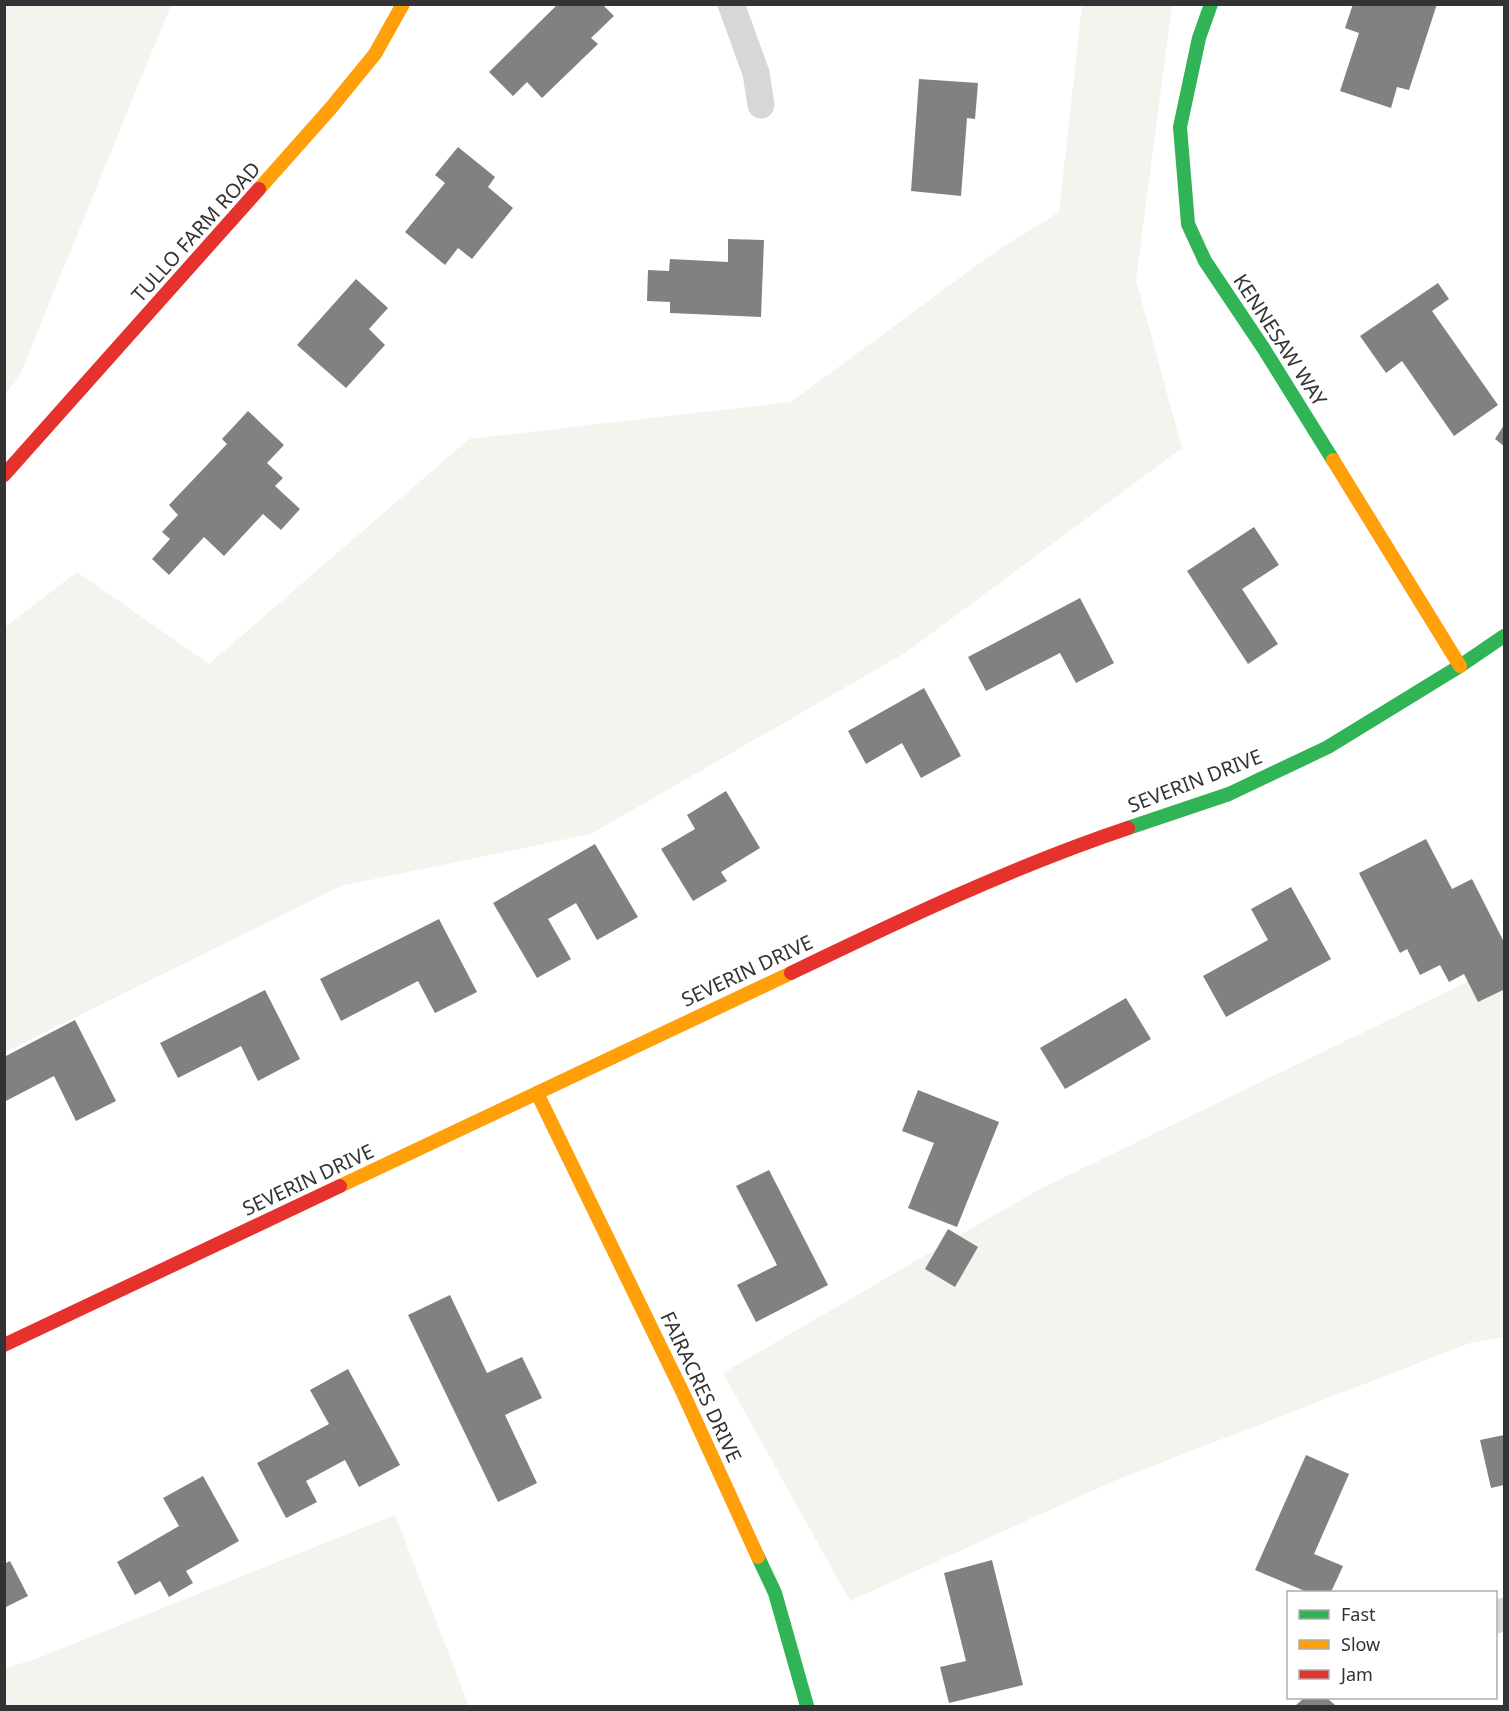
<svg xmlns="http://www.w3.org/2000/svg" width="1509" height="1711" font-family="'Noto Sans',sans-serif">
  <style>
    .green { fill: #f1f5ed }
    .building { fill: #818181 }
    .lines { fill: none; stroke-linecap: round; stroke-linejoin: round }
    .street { stroke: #d7d7d7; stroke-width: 27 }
    .fast { stroke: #30b455; stroke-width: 14 }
    .slow { stroke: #ff9f0a; stroke-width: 14 }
    .jam { stroke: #e5322d; stroke-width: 14 }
    .labels { text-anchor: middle; stroke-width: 6; stroke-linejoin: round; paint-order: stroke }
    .street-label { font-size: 20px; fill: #333; stroke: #fff }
  </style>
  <rect width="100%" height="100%" fill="#fff"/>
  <g class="green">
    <polygon points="5,4 171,5 19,377 5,395"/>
    <polygon points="1082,5 1172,5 1136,280 1182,448 905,653 591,834 341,886 5,1052 5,627 77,572 209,664 469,439 791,402 995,252 1059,212"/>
    <polygon points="1504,958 1504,1337 1470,1343 1116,1480 850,1601 723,1373 1036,1191 1465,983"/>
    <polygon points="395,1515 469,1706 5,1706 5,1668 36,1659"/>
  </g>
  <g class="building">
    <polygon points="558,4 602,4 614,16 591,38 598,44 542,98 527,82 513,96 489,72"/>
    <polygon points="1353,4 1437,4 1409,90 1397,87 1391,108 1340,91 1359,33 1345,28"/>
    <polygon points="919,79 978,83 975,119 967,118 961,196 911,191"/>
    <polygon points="458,147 495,177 488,187 513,208 472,259 458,248 445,265 405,232 445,183 435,175"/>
    <polygon points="728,239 764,240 761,317 670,313 670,302 647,301 648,270 669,271 670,259 728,262"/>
    <polygon points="356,279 388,308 369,329 385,345 346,388 297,345"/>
    <polygon points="1438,283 1449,299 1432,311 1498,405 1454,436 1402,361 1386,373 1360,336"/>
    <polygon points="248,411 284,445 267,463 283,478 275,486 300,509 281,530 263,514 224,556 204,537 169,575 152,559 170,539 162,532 178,515 169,505 227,444 222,439"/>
    <polygon points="1504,425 1504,446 1495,439"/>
    <polygon points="1254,527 1279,565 1242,589 1278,644 1248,664 1187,571"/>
    <polygon points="1080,598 1114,663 1076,683 1060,653 986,691 968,657"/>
    <polygon points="924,688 961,756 921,778 902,743 866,764 848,731"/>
    <polygon points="726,791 760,848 721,872 727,881 693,901 661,849 695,829 687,815"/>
    <polygon points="1426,839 1452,889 1472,879 1504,942 1504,993 1503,990 1478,1002 1464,974 1449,982 1440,965 1420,975 1407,949 1400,953 1359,873"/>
    <polygon points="595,844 638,917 597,940 576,903 548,919 571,959 537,978 493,903"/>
    <polygon points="1291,887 1331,959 1226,1017 1203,976 1268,940 1251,909"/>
    <polygon points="439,919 477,992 435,1013 418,981 341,1021 320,979"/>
    <polygon points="265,990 300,1059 258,1081 241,1046 178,1078 160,1043"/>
    <polygon points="1126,998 1151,1039 1065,1089 1040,1048"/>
    <polygon points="75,1020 116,1101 76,1121 54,1076 4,1102 4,1057"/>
    <polygon points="918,1090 999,1122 957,1227 908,1208 934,1143 902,1131"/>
    <polygon points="769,1170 828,1285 756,1322 737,1285 777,1265 736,1186"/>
    <polygon points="948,1229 978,1247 955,1287 925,1269"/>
    <polygon points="450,1295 487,1373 522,1357 542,1398 505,1415 537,1483 498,1502 408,1315"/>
    <polygon points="348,1369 400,1465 359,1487 345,1460 306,1481 317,1502 286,1518 257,1463 329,1424 310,1390"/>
    <polygon points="1504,1435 1504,1485 1491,1488 1480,1440"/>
    <polygon points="1306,1455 1349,1474 1314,1554 1343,1566 1331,1592 1307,1592 1255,1570"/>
    <polygon points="203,1476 239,1541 186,1571 193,1583 169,1597 160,1581 135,1595 117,1562 179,1526 163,1498"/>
    <polygon points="992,1560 1023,1685 949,1703 940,1667 966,1661 944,1573"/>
    <polygon points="10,1561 28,1596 4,1608 4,1564"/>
    <polygon points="1304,1698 1327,1698 1336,1706 1295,1706"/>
  </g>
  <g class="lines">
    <g class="street">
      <polyline points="731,4 756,73 761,105"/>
      <polyline points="1496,1620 1504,1611"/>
    </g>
    <g class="fast">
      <polyline points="1211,4 1199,38 1180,127 1188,224 1205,261 1264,349 1333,460"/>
      <polyline points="1128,828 1229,794 1328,747 1460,666 1504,636"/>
      <polyline points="758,1557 775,1593 807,1706"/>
    </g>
    <g class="slow">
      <polyline points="259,189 330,109 375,54 403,4"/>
      <polyline points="1333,460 1460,666"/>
      <polyline points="537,1093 683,1393 758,1557"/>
      <polyline points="340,1186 791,973"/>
    </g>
    <g class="jam">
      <polyline points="4,475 259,189"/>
      <path d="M791,973C901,920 1012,867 1128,828"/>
      <polyline points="4,1345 340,1186"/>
    </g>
  </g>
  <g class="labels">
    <g class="street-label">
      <text transform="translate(196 232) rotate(-48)" y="7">TULLO FARM ROAD</text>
      <text transform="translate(1280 340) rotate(57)" y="7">KENNESAW WAY</text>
      <text transform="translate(1195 781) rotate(-21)" y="7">SEVERIN DRIVE</text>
      <text transform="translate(747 971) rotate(-25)" y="7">SEVERIN DRIVE</text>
      <text transform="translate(308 1180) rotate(-25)" y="7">SEVERIN DRIVE</text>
      <text transform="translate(701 1387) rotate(65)" y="7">FAIRACRES DRIVE</text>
    </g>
  </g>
  <rect width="1509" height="1711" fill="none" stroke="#333333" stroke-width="12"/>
  <rect x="1287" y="1591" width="210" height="108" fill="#ffffff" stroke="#adadad" stroke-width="1.5"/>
  <rect x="1299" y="1610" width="30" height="9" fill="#30b455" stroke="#adadad" stroke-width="1.5"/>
  <text x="1341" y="1621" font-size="18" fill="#333333">Fast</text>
  <rect x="1299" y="1640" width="30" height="9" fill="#ff9f0a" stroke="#adadad" stroke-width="1.5"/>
  <text x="1341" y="1651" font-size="18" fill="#333333">Slow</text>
  <rect x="1299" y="1670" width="30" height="9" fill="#e5322d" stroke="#adadad" stroke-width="1.5"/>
  <text x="1341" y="1681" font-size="18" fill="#333333">Jam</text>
</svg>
